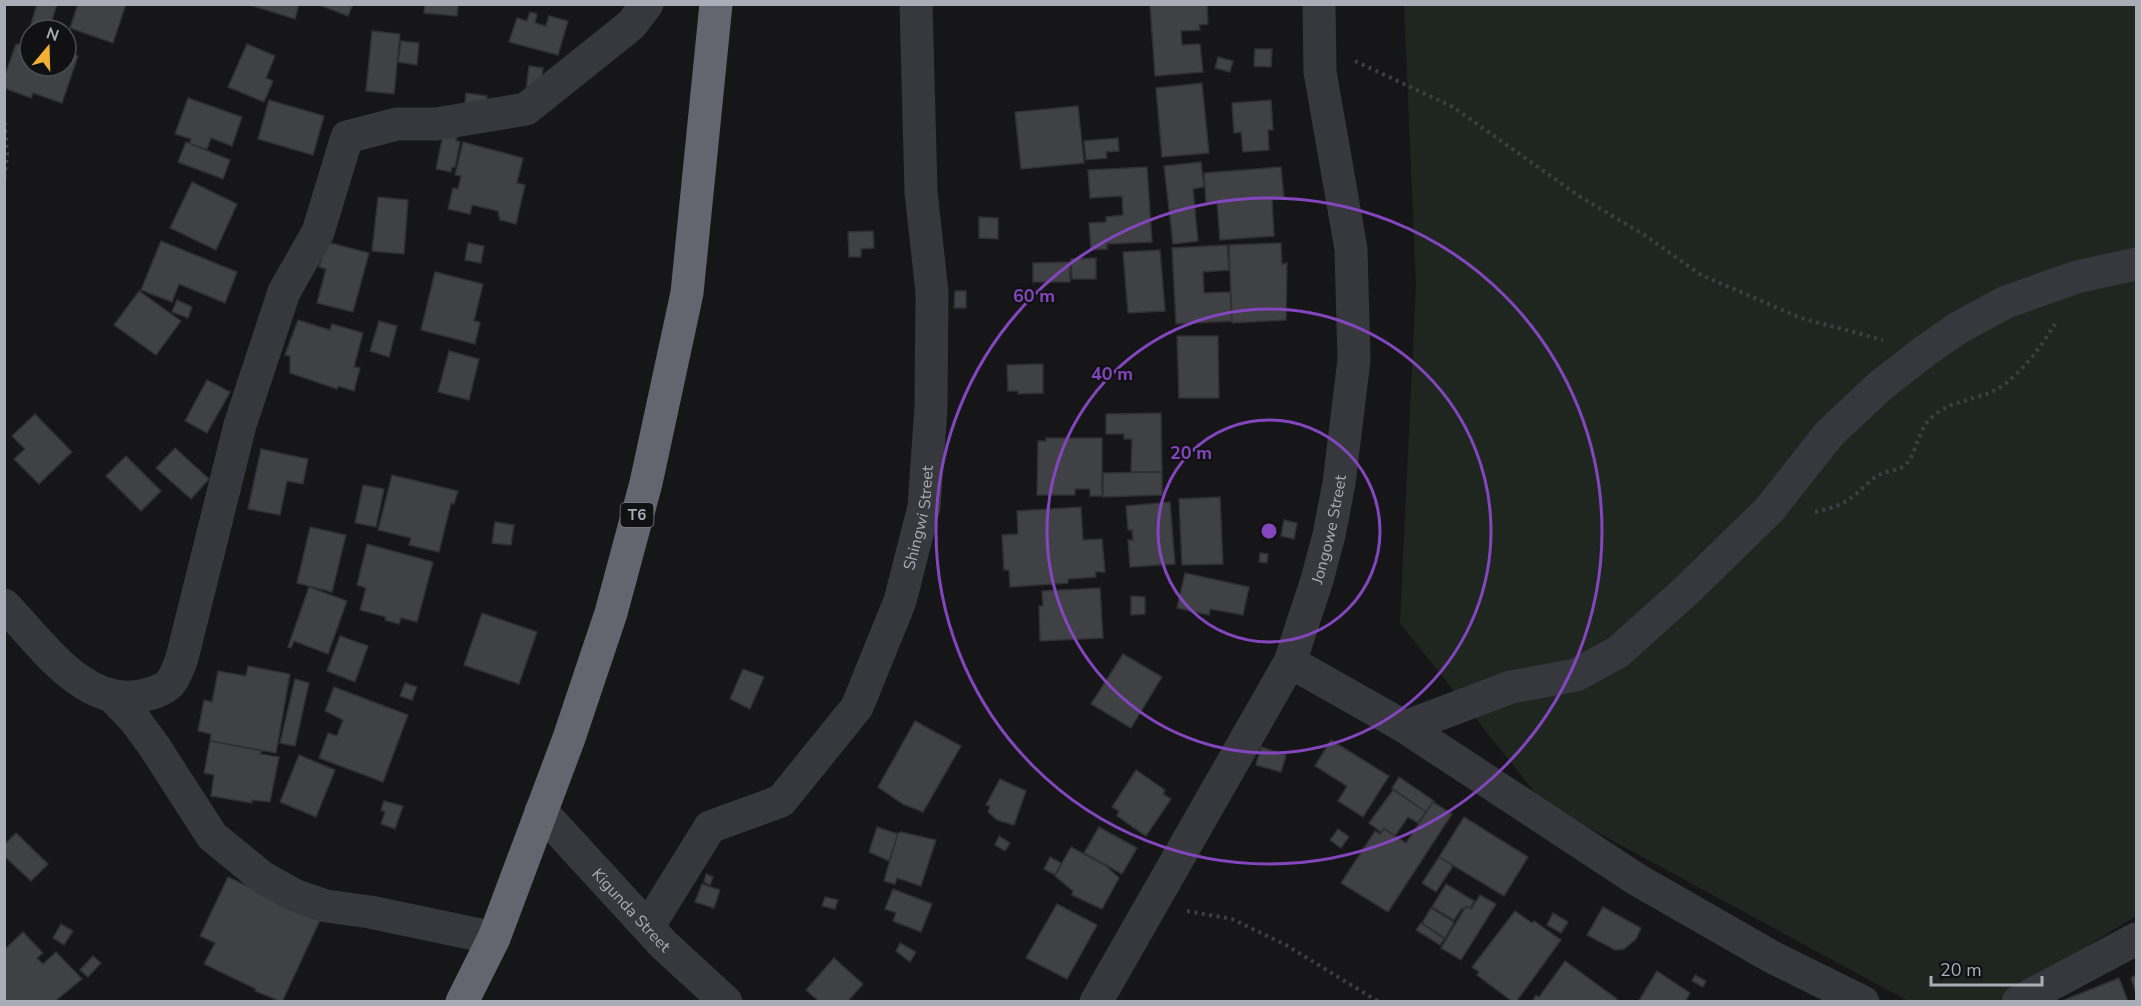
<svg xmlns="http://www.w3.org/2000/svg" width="2141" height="1006" font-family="'Nunito Sans',sans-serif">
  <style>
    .green { fill: #1e261f }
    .building { fill: #404145; stroke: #303034; stroke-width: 1.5 }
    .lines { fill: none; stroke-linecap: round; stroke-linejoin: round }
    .path { stroke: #3d3f44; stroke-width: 4; stroke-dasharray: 3 4.5; stroke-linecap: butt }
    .street { stroke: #37383d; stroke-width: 33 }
    .highway { stroke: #63666e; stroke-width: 33 }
    .ring { fill: none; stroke: #8446be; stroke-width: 3 }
    .labels { text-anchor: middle; stroke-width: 4.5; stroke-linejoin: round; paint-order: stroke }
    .shield { fill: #111113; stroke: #7b7e86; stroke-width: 1.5 }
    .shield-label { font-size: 15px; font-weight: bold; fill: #a8adb8 }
    .street-label { font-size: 16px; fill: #a8adb8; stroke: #111113 }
    .centre { fill: #8446be; stroke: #111113; stroke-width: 3 }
    .ring-label { font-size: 18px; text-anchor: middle; font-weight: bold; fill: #8446be; stroke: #111113; stroke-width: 4.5; stroke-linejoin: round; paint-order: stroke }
  </style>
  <rect width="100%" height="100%" fill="#161618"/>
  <polygon class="green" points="1404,5 2136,5 2136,916 1998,1001 1908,1001 1543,803 1400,623 1416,285"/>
  <g class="building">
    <polygon points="37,4 57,4 49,30 30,30 30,42 26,41"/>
    <polygon points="78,4 126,4 113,43 70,28"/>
    <polygon points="247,4 299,4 295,19"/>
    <polygon points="317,4 353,4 348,16"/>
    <polygon points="425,4 458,4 457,16 424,13"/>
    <polygon points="1207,4 1208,24 1199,25 1200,30 1181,31 1182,45 1200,44 1203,72 1155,76 1150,5"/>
    <polygon points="530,12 537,14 535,23 546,26 549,16 568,21 558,55 509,42 517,18 527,21"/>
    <polygon points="372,31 400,34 394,94 366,91"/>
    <polygon points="401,41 419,43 417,65 398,62"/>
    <polygon points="16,44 30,48 30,66 66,66 66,52 78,56 62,103 33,93 31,98 4,88 4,78"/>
    <polygon points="247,44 275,56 266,78 273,81 264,102 228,87"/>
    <polygon points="1255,49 1272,49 1271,67 1254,66"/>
    <polygon points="1218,57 1233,61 1230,72 1215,68"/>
    <polygon points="529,66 543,68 540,92 526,90"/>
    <polygon points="1202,83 1209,153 1162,157 1156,88"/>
    <polygon points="466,93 487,96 485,115 464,113"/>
    <polygon points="188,98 242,117 232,146 211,138 207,149 189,144 191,139 175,134"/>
    <polygon points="269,100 324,116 313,155 258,139"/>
    <polygon points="1271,100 1273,130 1268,130 1269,150 1243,152 1241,132 1234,133 1232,103"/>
    <polygon points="1078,106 1084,163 1021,169 1015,112"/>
    <polygon points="445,125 459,128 456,141 460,142 455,167 452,167 451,172 436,169"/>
    <polygon points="1118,138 1119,151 1106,152 1107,158 1086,160 1084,141"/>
    <polygon points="186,142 230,160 223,179 178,162"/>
    <polygon points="463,142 523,158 517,183 525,185 516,224 500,220 498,211 472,205 470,214 448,209 453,188 458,189 461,176 455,175"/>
    <polygon points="1201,162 1204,187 1193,189 1198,241 1173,244 1164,166"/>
    <polygon points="1147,167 1152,242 1107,244 1107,249 1091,250 1089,223 1106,222 1106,217 1123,215 1122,196 1090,198 1088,170"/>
    <polygon points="1281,167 1284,198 1272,199 1274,236 1220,240 1217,202 1206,202 1204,173"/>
    <polygon points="192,182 237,204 216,250 170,228"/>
    <polygon points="378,197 408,200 404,254 372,251"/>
    <polygon points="979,217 998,218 998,239 979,238"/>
    <polygon points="873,231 874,248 861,249 861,257 849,257 848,232"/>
    <polygon points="161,241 237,272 225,303 179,284 172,302 141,290"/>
    <polygon points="327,242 369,253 353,312 317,303 326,269 319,267"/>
    <polygon points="468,243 484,246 481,263 465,260"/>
    <polygon points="1281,243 1282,264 1287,263 1286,320 1232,323 1229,245"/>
    <polygon points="1227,245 1229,270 1203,272 1204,293 1230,292 1232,321 1176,324 1172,248"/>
    <polygon points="1160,250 1165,311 1128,313 1123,252"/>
    <polygon points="1096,258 1096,279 1072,279 1071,259"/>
    <polygon points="1070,262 1070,282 1033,282 1033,263"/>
    <polygon points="435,272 483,284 474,321 480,322 475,344 421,330"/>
    <polygon points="139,291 181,321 156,355 114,325"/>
    <polygon points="955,291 966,291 966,308 954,308"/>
    <polygon points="177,300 192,307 188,318 172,312"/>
    <polygon points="298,320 330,330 332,324 363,333 354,367 360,368 354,391 338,386 337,389 290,373 290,356 285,355"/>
    <polygon points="379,321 397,326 389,357 370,351"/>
    <polygon points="1177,336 1218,336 1219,398 1179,398"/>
    <polygon points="449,351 479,359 469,400 438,392"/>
    <polygon points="1043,364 1043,393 1018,394 1018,391 1008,391 1007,365"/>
    <polygon points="207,380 230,392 207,433 185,421"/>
    <polygon points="1161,413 1162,472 1131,472 1132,439 1124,439 1124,434 1106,434 1106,414"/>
    <polygon points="35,414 72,452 39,484 14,459 25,449 12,436"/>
    <polygon points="1046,438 1102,438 1102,496 1090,496 1090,489 1075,489 1075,495 1037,495 1038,441 1046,441"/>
    <polygon points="175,448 209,479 191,499 156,468"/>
    <polygon points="261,449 308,459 303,484 287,481 280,515 248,509"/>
    <polygon points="126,456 161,491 141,511 106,476"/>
    <polygon points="1162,472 1162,495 1103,497 1103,473"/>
    <polygon points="392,475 458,491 454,504 451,503 439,552 409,545 411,538 378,530"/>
    <polygon points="363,485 384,489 376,527 355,523"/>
    <polygon points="1220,497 1223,564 1182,565 1179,499"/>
    <polygon points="1170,502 1175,564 1130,567 1128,540 1133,540 1132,530 1128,530 1126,506"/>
    <polygon points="1081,507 1083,540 1102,539 1105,572 1095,572 1096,577 1068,579 1068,583 1010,587 1009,570 1004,570 1002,535 1018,534 1017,511"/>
    <polygon points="1284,520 1297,523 1294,539 1281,536"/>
    <polygon points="495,522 514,525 511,545 492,543"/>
    <polygon points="310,527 346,535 332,592 297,583"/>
    <polygon points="367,544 433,562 417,622 401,618 399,624 385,620 386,617 360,610 366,588 357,585"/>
    <polygon points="1260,553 1268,554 1267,563 1259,562"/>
    <polygon points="1185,573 1249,587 1243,615 1210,609 1209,615 1177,608"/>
    <polygon points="309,587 347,601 328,654 294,641 291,648 288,647"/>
    <polygon points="1100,588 1103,638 1040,641 1039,606 1043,606 1042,591"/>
    <polygon points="1131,596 1145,597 1145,614 1131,615"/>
    <polygon points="482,613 537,632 519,684 464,665"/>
    <polygon points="340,636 368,646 355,682 327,671"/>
    <polygon points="1123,654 1162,677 1131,728 1091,704"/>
    <polygon points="248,666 290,674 276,753 210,741 211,734 198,731 204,700 212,702 218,671 246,676"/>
    <polygon points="743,669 764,677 750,709 730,699"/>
    <polygon points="295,679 309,683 295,746 280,743"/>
    <polygon points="405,683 417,687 412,700 400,696"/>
    <polygon points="334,687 408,715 383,782 319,758 328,733 337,736 343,720 325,711"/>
    <polygon points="915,721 961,746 923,812 903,804 878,787"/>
    <polygon points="1331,740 1389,776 1363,817 1338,801 1347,786 1315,766"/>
    <polygon points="210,741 262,751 260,754 279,757 270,802 252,800 252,803 211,796 214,775 204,773"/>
    <polygon points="1261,747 1286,755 1281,772 1256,765"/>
    <polygon points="299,755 335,770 316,817 280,802"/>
    <polygon points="1136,770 1165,790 1163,794 1171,799 1146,836 1117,816 1119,811 1112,807"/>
    <polygon points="1399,777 1434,801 1426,812 1392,788"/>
    <polygon points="1000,779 1026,791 1014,825 997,820 988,812 990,806 986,805"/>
    <polygon points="1393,790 1426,812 1418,823 1408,817 1395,836 1384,828 1381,832 1369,823"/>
    <polygon points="384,801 403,806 395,829 381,824 385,812 381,810"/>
    <polygon points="1433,802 1452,814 1388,912 1341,883 1375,831 1380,834 1384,829 1406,843"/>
    <polygon points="1464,817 1528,857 1504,896 1439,857"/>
    <polygon points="877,827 898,834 889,861 869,852"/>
    <polygon points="1099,827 1137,848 1122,874 1084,853"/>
    <polygon points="1338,829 1349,837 1341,848 1330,840"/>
    <polygon points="901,832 936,840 921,886 897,878 895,884 884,881 898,833"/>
    <polygon points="16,833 48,864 31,881 4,856 4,845"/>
    <polygon points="999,836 1010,843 1005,851 995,845"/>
    <polygon points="1071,847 1106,866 1119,878 1102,909 1072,895 1073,891 1055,876"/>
    <polygon points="1050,857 1061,863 1055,875 1044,869"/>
    <polygon points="1439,857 1453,866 1436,892 1422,883"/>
    <polygon points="706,874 713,877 710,885 704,882"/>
    <polygon points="228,877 320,920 282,1002 255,991 256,989 204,964 215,943 200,936"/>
    <polygon points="702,884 720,890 714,908 695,902"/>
    <polygon points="1446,884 1474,901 1470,908 1467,906 1465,910 1462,908 1454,920 1432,907"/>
    <polygon points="893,889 932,904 921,932 893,921 896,913 885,909"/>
    <polygon points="1480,895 1496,904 1461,960 1441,948 1466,906 1471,909"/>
    <polygon points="825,897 838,900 835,909 822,906"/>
    <polygon points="1057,904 1097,925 1067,979 1026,958"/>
    <polygon points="1603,907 1641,928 1636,939 1624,949 1615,950 1587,935"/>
    <polygon points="1431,908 1454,922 1445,938 1422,923"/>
    <polygon points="1515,911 1532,923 1534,921 1561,940 1516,1002 1513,1002 1477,975 1479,972 1472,967"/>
    <polygon points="1553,913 1568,922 1561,933 1547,925"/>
    <polygon points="1421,923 1444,939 1440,945 1416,930"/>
    <polygon points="61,924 73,931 64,945 53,938"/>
    <polygon points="23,932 43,953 37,958 43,964 56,952 82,979 54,1002 4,1002 4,950"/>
    <polygon points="900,943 916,952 910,962 896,951"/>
    <polygon points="93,956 101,963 88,977 80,970"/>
    <polygon points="834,958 863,984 847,1002 820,1002 806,990"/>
    <polygon points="1565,961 1617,999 1615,1002 1532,1002 1536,995 1539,997"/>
    <polygon points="1657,971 1690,993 1685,1002 1638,1002"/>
    <polygon points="1695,975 1706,981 1703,987 1692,981"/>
    <polygon points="2136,975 2136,993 2131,978"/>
    <polygon points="2119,978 2128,1002 2059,1002"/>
  </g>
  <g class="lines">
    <g class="path">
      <polyline points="1355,61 1453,107 1579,196 1646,236 1701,275 1801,318 1883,340"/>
      <polyline points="4,115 7,154 4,183"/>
      <path d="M1815,512C1828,509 1841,506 1852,497C1862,490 1870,479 1881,474C1888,470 1900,471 1906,464C1918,451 1917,430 1932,417C1947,403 1967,401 1986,394C2015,384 2039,349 2055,324"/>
      <polyline points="1187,911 1232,919 1286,945 1379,1002"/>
    </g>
    <g class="street">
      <path d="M4,605C41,642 85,711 145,695C153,693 164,690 170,683C175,678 179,666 182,658L240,425L284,292L318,232L347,137L397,124H436L526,109L631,25L647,4"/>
      <polyline points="1290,662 1405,727 1636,879 1772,957 1863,1002"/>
      <polyline points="111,695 135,720 154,746 212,836 262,877 294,895 326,906 370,912 494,938"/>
      <polyline points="1405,727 1511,687 1576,675 1618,652 1687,590 1769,510 1829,434 1880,386 1925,351 1958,328 2006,302 2077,277 2136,264"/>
      <path id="s1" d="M541,811L663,944L726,1002"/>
      <path id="s2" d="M648,927L710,827L781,801L857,707L900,601L924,507L931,407L932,292L921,192L916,4"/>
      <path id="s3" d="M1096,1002L1290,662L1317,580L1329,535L1339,483L1354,360L1351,249L1320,72L1319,4"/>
      <polyline points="2018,1002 2136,939"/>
    </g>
    <polyline class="highway" points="462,1002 494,938 569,738 611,613 646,483 687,293 716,4"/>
  </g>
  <g class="ring">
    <circle cx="1269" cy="531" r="111"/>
    <circle cx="1269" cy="531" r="222"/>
    <circle cx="1269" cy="531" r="333"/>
  </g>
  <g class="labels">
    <rect class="shield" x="620.5" y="503" width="33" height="24" rx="4.5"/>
    <g class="shield-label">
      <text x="637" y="520">T6</text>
    </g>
    <g class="street-label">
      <text dy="6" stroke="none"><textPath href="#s2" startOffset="514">Shingwi Street</textPath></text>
      <text dy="6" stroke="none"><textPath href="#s3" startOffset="530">Jongowe Street</textPath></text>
      <text dy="6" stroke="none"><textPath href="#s1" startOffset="134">Kigunda Street</textPath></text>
    </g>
  </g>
  <circle cx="1269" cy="531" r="9" class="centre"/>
  <g class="ring-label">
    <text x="1034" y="302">60 m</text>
    <text x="1112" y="380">40 m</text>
    <text x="1191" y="459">20 m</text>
  </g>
  <rect width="2141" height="1006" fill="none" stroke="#a8adb8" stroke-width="12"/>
  <g transform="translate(48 48) rotate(19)"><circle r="28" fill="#111113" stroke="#4d4f55" stroke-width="1.5"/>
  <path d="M0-4.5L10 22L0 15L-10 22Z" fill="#f2b134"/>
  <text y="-9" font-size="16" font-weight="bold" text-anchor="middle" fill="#a8adb8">N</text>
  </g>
  <path d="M1931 976v9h111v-9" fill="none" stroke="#a8adb8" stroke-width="3"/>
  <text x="1940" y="976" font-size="18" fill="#a8adb8" stroke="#111113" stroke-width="4.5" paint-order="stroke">20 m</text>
</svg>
